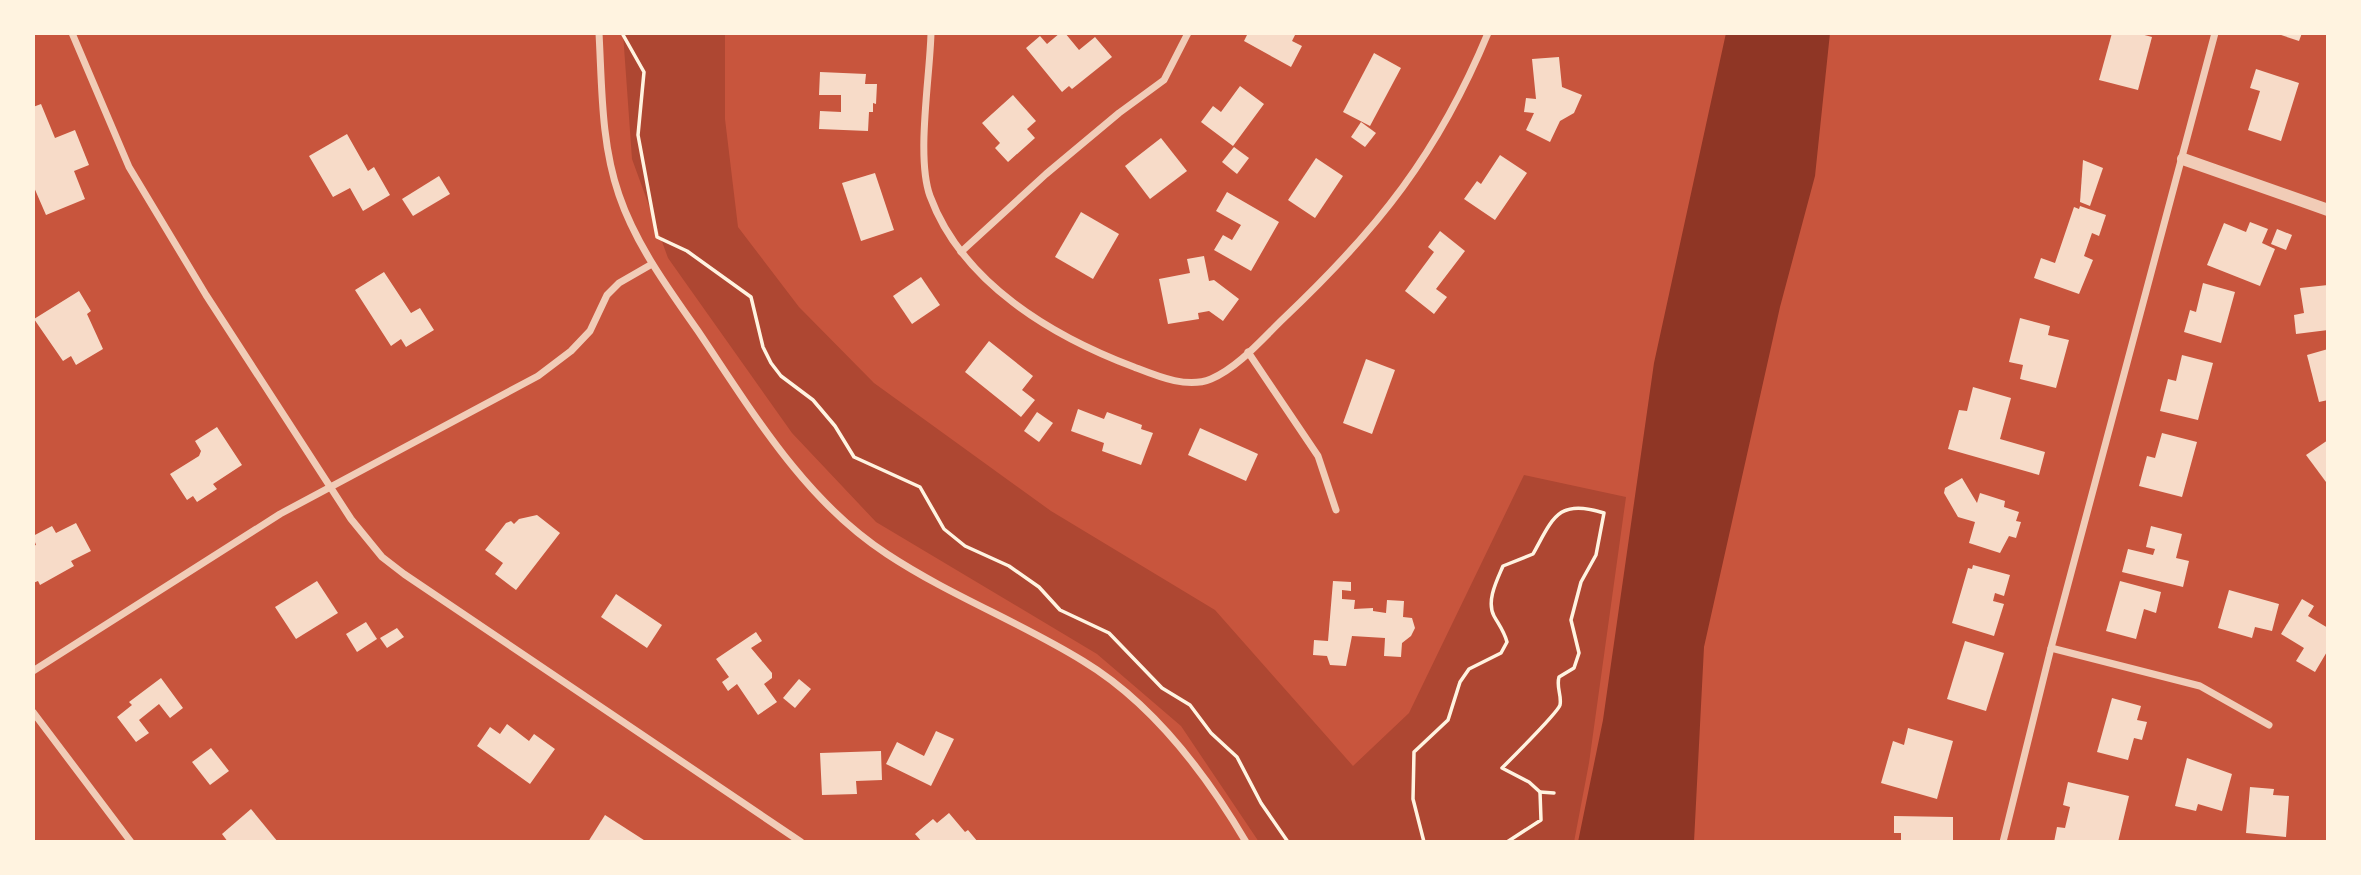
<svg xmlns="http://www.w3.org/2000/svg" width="2361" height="875" font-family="'Nunito Sans',sans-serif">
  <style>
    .green { fill: #ae4732 }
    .water { fill: #8f3625 }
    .building { fill: #f7dbc8 }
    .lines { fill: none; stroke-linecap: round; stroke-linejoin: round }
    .path { stroke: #fff3e0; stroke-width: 3.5 }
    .minor { stroke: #f1ccb7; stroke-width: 7 }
    .tertiary { stroke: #f1ccb7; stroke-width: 12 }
  </style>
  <rect width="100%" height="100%" fill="#c8553d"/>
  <polygon class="green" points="623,33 725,33 725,119 738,227 799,307 874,383 1051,511 1215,610 1353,766 1409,713 1524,475 1626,497 1589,763 1574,842 1259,842 1181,726 1097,654 876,522 792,433 668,258 632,159"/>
  <polygon class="water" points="1726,33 1830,33 1815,176 1780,307 1704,647 1694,842 1578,842 1603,720 1654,363"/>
  <g class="building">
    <polygon points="1060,33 1065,33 1079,50 1095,37 1112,57 1072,89 1069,86 1062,92 1026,48 1040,36 1047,44"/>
    <polygon points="1248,33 1296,33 1292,41 1302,46 1291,67 1244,41"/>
    <polygon points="2112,33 2137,33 2152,37 2138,90 2099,80"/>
    <polygon points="2275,33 2302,33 2299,41"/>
    <polygon points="1374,53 1401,68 1370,126 1343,112"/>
    <polygon points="1559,57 1562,87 1582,95 1574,113 1560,121 1550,142 1526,130 1534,113 1524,112 1526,98 1536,99 1532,59"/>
    <polygon points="2256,69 2299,83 2281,141 2248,130 2260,91 2250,88"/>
    <polygon points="820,72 866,74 865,84 877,84 876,104 873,103 873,112 869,112 868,131 819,129 820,111 841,112 841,95 819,95"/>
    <polygon points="1240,86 1264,104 1233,146 1201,122 1213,106 1221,112"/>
    <polygon points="1013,95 1036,121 1027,129 1035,138 1008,162 995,148 1000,143 982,123"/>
    <polygon points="41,104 55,138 75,130 89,165 74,171 85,199 46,215 33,185 33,107"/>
    <polygon points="1361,122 1376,133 1365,147 1351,137"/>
    <polygon points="347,134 368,171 374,167 390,195 363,211 350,188 333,197 309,156"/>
    <polygon points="1161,138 1187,171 1150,199 1125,166"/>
    <polygon points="1234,147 1249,158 1237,174 1222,162"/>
    <polygon points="1500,155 1527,173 1495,220 1464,199 1477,181 1481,184"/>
    <polygon points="1316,158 1343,176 1315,218 1288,200"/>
    <polygon points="2083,160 2103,168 2090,206 2080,202"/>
    <polygon points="875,173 894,230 861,241 842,183"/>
    <polygon points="439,176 450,194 413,216 402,199"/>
    <polygon points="1227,192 1279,222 1251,271 1214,250 1223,235 1232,240 1241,225 1216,211"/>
    <polygon points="2080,206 2106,215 2099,236 2092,233 2084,256 2093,260 2079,294 2034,278 2041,258 2055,263 2074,207 2079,209"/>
    <polygon points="1081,212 1119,234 1093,279 1055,257"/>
    <polygon points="2250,222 2268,229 2262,243 2275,249 2260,286 2207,265 2224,223 2246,232"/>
    <polygon points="2277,229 2292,235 2286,250 2271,244"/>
    <polygon points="1440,231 1465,251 1436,289 1447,297 1434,314 1405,291 1434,252 1428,247"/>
    <polygon points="1204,256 1209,281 1214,280 1239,299 1223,321 1209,311 1198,313 1199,319 1168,324 1159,279 1190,273 1187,259"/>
    <polygon points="384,272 411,313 420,308 434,330 406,347 401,339 391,346 355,290"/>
    <polygon points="921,277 940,305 912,324 893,296"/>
    <polygon points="2203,283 2235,292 2221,343 2184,332 2190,310 2196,312"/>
    <polygon points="2328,285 2328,330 2296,334 2294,315 2304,313 2300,288"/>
    <polygon points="79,291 91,311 87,314 103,349 76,365 71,356 63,361 34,319"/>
    <polygon points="2020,318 2050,326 2048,335 2069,340 2056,388 2020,379 2023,365 2009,362"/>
    <polygon points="989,341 1033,376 1022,390 1035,400 1021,417 965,372"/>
    <polygon points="2328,349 2328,400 2319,402 2307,355"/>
    <polygon points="2182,355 2213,363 2198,420 2160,411 2168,379 2176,381"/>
    <polygon points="1366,359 1395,370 1372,434 1343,423"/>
    <polygon points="1973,387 2011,398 2000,439 2045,452 2039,475 1948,449 1959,410 1967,411"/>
    <polygon points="1078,409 1104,419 1107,412 1142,425 1141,429 1153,433 1141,465 1102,451 1104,443 1071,431"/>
    <polygon points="1037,412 1053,423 1039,442 1024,431"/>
    <polygon points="217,427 242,465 213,484 217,489 197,502 193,496 187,500 170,474 199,456 201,451 195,441"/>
    <polygon points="1200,428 1258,454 1246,481 1188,455"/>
    <polygon points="2162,433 2197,442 2182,497 2139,486 2147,456 2155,458"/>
    <polygon points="2328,440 2328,481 2326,482 2306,455"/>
    <polygon points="1962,478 1977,503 1980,493 2005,501 2004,507 2019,512 2016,521 2021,522 2016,538 2009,536 2000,553 1969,543 1975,522 1958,517 1944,493 1945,488"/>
    <polygon points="537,515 560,533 516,590 495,574 503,563 485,550 506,523 511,521 514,524 519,519"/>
    <polygon points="76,523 91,551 71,561 74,566 40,585 38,581 33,583 33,546 36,545 33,536 52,526 56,533"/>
    <polygon points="2151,526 2182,534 2176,558 2189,561 2183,587 2122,572 2128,549 2153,555 2155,549 2146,547"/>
    <polygon points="1973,565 2010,575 2004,596 1995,593 1993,601 2004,604 1994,636 1952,623 1968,568 1972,569"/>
    <polygon points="317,581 338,613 296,639 275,607"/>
    <polygon points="1333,581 1351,582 1351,591 1342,590 1342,599 1355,600 1354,609 1373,608 1373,611 1386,613 1387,600 1404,601 1403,617 1412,618 1415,628 1411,636 1402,643 1401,657 1384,656 1385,638 1352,636 1346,666 1330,665 1327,656 1313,655 1314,640 1328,641"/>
    <polygon points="2120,581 2161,592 2156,613 2144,609 2136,639 2106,631"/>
    <polygon points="2229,590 2279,604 2272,631 2255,627 2252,638 2218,628"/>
    <polygon points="616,594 662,625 647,648 601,617"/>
    <polygon points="2302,599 2314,606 2308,616 2328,628 2328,650 2315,672 2296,661 2304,648 2281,634"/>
    <polygon points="366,622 377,639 357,652 346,634"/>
    <polygon points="397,628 404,637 387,648 380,638"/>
    <polygon points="756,632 762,641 751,648 772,673 772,678 764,684 777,702 758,715 737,684 728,691 722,682 729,677 716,659"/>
    <polygon points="1965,641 2004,653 1986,711 1947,699"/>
    <polygon points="161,678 183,708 170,718 159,704 139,720 149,733 136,742 117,717 132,705 129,702"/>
    <polygon points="799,679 811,689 795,708 783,698"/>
    <polygon points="2112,698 2141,706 2137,720 2147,722 2142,740 2134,738 2128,760 2097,752"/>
    <polygon points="507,724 529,741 534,734 555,749 530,784 477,746 490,727 500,734"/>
    <polygon points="1908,728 1953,741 1937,799 1881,783 1893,741 1904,745"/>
    <polygon points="936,731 954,739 931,786 886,764 897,742 924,756"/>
    <polygon points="211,748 229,771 210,785 192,762"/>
    <polygon points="881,751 882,780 856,781 857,794 822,795 820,753"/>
    <polygon points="2187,758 2232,774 2222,811 2198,804 2196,811 2175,806"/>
    <polygon points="2068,782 2129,796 2118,842 2054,842 2057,827 2065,828 2070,807 2063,805"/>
    <polygon points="2250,787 2274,789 2273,795 2289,796 2286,837 2246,833"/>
    <polygon points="251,809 278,842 228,842 222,834"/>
    <polygon points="949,813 965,832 968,830 978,842 922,842 915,834 933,819 937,823"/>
    <polygon points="605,815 647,842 588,842"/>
    <polygon points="1894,816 1953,817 1953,842 1901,842 1901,833 1894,833"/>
  </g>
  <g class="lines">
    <g class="path">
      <polyline points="622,33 644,72 638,135 657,237 687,251 751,297 763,347 771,363 781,376 813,400 835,426 854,457 920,487 944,529 965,546 1009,566 1039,587 1060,610 1109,633 1162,688 1190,705 1211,733 1237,757 1261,803 1288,842"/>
      <polyline points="1540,792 1554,793"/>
      <path d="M1424,842L1413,799L1414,752L1448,720L1460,682L1469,669L1501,653L1507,642C1504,631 1499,625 1494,616C1486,601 1497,580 1503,566L1533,554C1553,518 1558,498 1604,513L1596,555L1581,582L1571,620L1579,653L1574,668L1559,677C1556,688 1562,695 1560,705C1558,712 1511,759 1502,768L1529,782L1540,792L1541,820L1507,842"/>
    </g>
    <g class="minor">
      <polyline points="72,33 129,167 206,295 351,519 382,557 404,574 801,842"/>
      <path d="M599,33C602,87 601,143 619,195C636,245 668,288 698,331C752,411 804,500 887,554C949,595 1020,622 1083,661C1151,702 1206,774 1246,842"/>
      <path d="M931,33C930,77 916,157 930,196C962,283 1052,336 1134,367C1157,376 1187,389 1211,379C1239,367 1263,338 1284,318C1378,229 1438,154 1488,33"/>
      <polyline points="961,252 1046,174 1119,113 1164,80 1188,33"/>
      <polyline points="1248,352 1318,456 1336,510"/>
      <polyline points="2051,648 2200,686 2269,725"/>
      <polyline points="33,671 280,514 538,376 571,351 590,331 607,295 619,283 652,264"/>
      <polyline points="33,712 131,842"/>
      <polyline points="2003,842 2051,648 2215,33"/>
    </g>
    <polyline class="tertiary" points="2183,159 2328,210"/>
  </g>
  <rect width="2361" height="875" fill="none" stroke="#fff3e0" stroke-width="70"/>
</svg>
